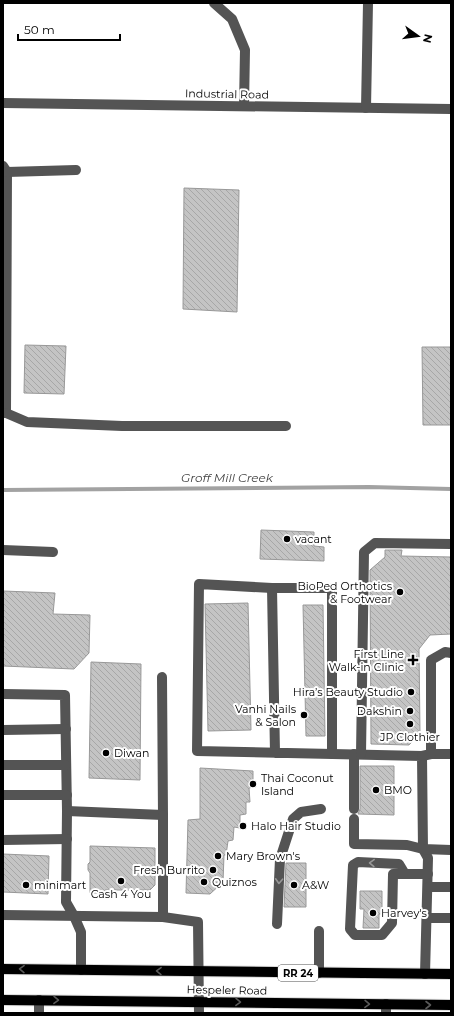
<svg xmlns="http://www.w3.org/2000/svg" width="454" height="1016" font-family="Montserrat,sans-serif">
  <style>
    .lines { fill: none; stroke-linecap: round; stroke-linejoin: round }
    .stream { stroke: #a2a2a2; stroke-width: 4 }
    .building { fill: url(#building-back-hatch); stroke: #989898 }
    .major-casing { stroke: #dbdbdb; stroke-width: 12 }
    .minor { stroke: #545454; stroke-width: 10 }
    .major { stroke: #000; stroke-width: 10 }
    .oneway { stroke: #989898 }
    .oneway2 { stroke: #595959 }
    .poi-dot { fill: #000; stroke: #fff; stroke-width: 1.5 }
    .labels { text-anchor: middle; stroke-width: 4; stroke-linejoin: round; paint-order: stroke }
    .shield { fill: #fff; stroke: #4c4c4c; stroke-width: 1 }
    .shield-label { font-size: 10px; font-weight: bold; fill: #000 }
    .street-label { font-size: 11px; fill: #000; stroke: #fff }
    .poi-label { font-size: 11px; fill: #000; stroke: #fff; text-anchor: start }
    .water-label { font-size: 12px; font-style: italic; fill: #434343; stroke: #fff }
  </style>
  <defs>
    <pattern id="building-back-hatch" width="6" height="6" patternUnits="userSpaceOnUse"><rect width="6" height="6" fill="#c4c4c4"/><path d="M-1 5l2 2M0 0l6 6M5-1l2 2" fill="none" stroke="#a7a7a7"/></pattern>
  </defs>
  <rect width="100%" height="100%" fill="#fff"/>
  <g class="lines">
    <polyline class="stream" points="3,490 369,487 451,489"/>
  </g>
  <g class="building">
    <polygon points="184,188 239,190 237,312 183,309"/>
    <polygon points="25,345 66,346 64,394 24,393"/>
    <polygon points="422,347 451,347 451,425 423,425"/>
    <polygon points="261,530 314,532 314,546 324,547 324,561 260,559"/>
    <polygon points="385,550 402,550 401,556 451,557 451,634 430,635 419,649 420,733 409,745 371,744 370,570 385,557"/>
    <polygon points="3,591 55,593 53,614 90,615 89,653 74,669 3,666"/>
    <polygon points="248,603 251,730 208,731 205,604"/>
    <polygon points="303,605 323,605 325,736 306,736"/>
    <polygon points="91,662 141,664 140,780 89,778"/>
    <polygon points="360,766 394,766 394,815 358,814 360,809"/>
    <polygon points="200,768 253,771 253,787 249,788 250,802 246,802 246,814 240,815 240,828 234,827 233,840 228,841 226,855 224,855 223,882 210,894 186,893 188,820 200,819"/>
    <polygon points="90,846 155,848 155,885 150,890 105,890 104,893 90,893 90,873 88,870 88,864 90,862"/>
    <polygon points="3,854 49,856 48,894 3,892"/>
    <polygon points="286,863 306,863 306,907 284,907"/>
    <polygon points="360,891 382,891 382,914 379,914 379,928 363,928 364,909 360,909"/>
  </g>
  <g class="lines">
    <defs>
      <g id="major">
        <polyline points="3,969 451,974"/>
        <polyline points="3,1000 451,1005"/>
      </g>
    </defs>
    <use href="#major" class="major-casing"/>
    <g class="minor">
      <polyline points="214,3 232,19 245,50 244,106"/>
      <polyline points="3,103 451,109"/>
      <polyline points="366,108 368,3"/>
      <polyline points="3,166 7,172 6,413 3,413"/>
      <polyline points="7,172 76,170"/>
      <polyline points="6,413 27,422 122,426 286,426"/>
      <polyline points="3,550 53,552"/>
      <polyline points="272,588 332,588 332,754"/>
      <polyline points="3,694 65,695 67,811 66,902 74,916 81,932 81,970"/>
      <polyline points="3,730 66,729"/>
      <polyline points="275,753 272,588 199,584 197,751 422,756 423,849 428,858 425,974"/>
      <polyline points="354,754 354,809"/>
      <polyline points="361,754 364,552 375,543 451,544"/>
      <polyline points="431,754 451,754"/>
      <polyline points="422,756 431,754 431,660 445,652 451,653"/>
      <polyline points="3,765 66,765"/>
      <polyline points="3,795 67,795"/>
      <polyline points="67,811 163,815 162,677"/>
      <polyline points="354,819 354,844 407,845 423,849 451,850"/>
      <polyline points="3,840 67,839"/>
      <polyline points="405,874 399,864 358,862 353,865 350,929 355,935 382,935 392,923 393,874 428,874"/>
      <polyline points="428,887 451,887"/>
      <polyline points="3,915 163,917 198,922 199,1013"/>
      <polyline points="163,917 163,815"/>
      <polyline points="427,918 451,918"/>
      <polyline points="277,924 280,859 293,819 301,812 321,809"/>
      <polyline points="319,931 319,973"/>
      <polyline points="386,1004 386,1013"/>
      <polyline points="39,1013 39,1000"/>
    </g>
    <use href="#major" class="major"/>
  </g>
  <defs><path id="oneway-chevron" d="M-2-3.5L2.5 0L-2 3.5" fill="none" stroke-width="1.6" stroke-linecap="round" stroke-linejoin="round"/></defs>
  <g class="oneway">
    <use href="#oneway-chevron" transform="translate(372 863) rotate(-178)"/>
    <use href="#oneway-chevron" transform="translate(279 881) rotate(93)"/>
  </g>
  <g class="oneway2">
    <use href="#oneway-chevron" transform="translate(22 969) rotate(-179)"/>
    <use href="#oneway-chevron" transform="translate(159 971) rotate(-179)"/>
    <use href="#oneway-chevron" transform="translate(56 1000) rotate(1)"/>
    <use href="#oneway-chevron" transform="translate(238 1002) rotate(1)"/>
    <use href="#oneway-chevron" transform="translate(367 1004) rotate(1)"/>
    <use href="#oneway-chevron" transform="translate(428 1005)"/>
  </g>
  <g class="poi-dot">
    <circle cx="287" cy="539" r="4"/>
    <circle cx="400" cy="592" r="4"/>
    <path d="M411 654h4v4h4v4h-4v4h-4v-4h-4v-4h4z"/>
    <circle cx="411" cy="692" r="4"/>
    <circle cx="410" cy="711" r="4"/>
    <circle cx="304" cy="715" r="4"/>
    <circle cx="410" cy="724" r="4"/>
    <circle cx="106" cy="753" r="4"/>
    <circle cx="253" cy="784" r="4"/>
    <circle cx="376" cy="790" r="4"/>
    <circle cx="243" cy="826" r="4"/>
    <circle cx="218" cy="856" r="4"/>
    <circle cx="213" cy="870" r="4"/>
    <circle cx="121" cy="881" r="4"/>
    <circle cx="204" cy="882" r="4"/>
    <circle cx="26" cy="885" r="4"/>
    <circle cx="294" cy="885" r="4"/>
    <circle cx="373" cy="913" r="4"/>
  </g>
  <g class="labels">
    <rect class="shield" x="278" y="965" width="40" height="16" rx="3"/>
    <g class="shield-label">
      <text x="298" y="977">RR 24</text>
    </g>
    <g class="street-label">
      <text transform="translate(227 94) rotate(1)" y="4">Industrial Road</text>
      <text transform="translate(227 990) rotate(1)" y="4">Hespeler Road</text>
    </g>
    <g class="poi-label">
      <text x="295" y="543">vacant</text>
      <text x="392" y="590" text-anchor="end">BioPed Orthotics<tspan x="392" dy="13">&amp; Footwear</tspan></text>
      <text x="404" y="658" text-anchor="end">First Line<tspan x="404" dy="13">Walk-in Clinic</tspan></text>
      <text x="403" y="696" text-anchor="end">Hira’s Beauty Studio</text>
      <text x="296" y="713" text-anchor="end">Vanhi Nails<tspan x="296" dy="13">&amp; Salon</tspan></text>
      <text x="402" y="715" text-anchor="end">Dakshin</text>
      <text x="410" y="741" text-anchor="middle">JP Clothier</text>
      <text x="114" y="757">Diwan</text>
      <text x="261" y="782">Thai Coconut<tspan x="261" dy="13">Island</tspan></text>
      <text x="384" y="794">BMO</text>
      <text x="251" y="830">Halo Hair Studio</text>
      <text x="226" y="860">Mary Brown's</text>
      <text x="205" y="874" text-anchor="end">Fresh Burrito</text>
      <text x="212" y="886">Quiznos</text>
      <text x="34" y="889">minimart</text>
      <text x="302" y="889">A&amp;W</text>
      <text x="121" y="898" text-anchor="middle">Cash 4 You</text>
      <text x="381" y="917">Harvey's</text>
    </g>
    <g class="water-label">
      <text x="227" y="482">Groff Mill Creek</text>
    </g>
  </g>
  <rect width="454" height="1016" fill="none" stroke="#000000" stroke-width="8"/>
  <g transform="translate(418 36) rotate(104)" stroke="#ffffff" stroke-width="3" paint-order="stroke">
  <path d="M0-3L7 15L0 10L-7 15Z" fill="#000000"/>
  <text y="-6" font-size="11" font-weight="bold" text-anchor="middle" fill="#000000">N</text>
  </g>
  <path d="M18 34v6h102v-6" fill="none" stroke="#000000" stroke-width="2"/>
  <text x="24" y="34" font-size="12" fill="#000000" stroke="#ffffff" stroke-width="3" paint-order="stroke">50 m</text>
</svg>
